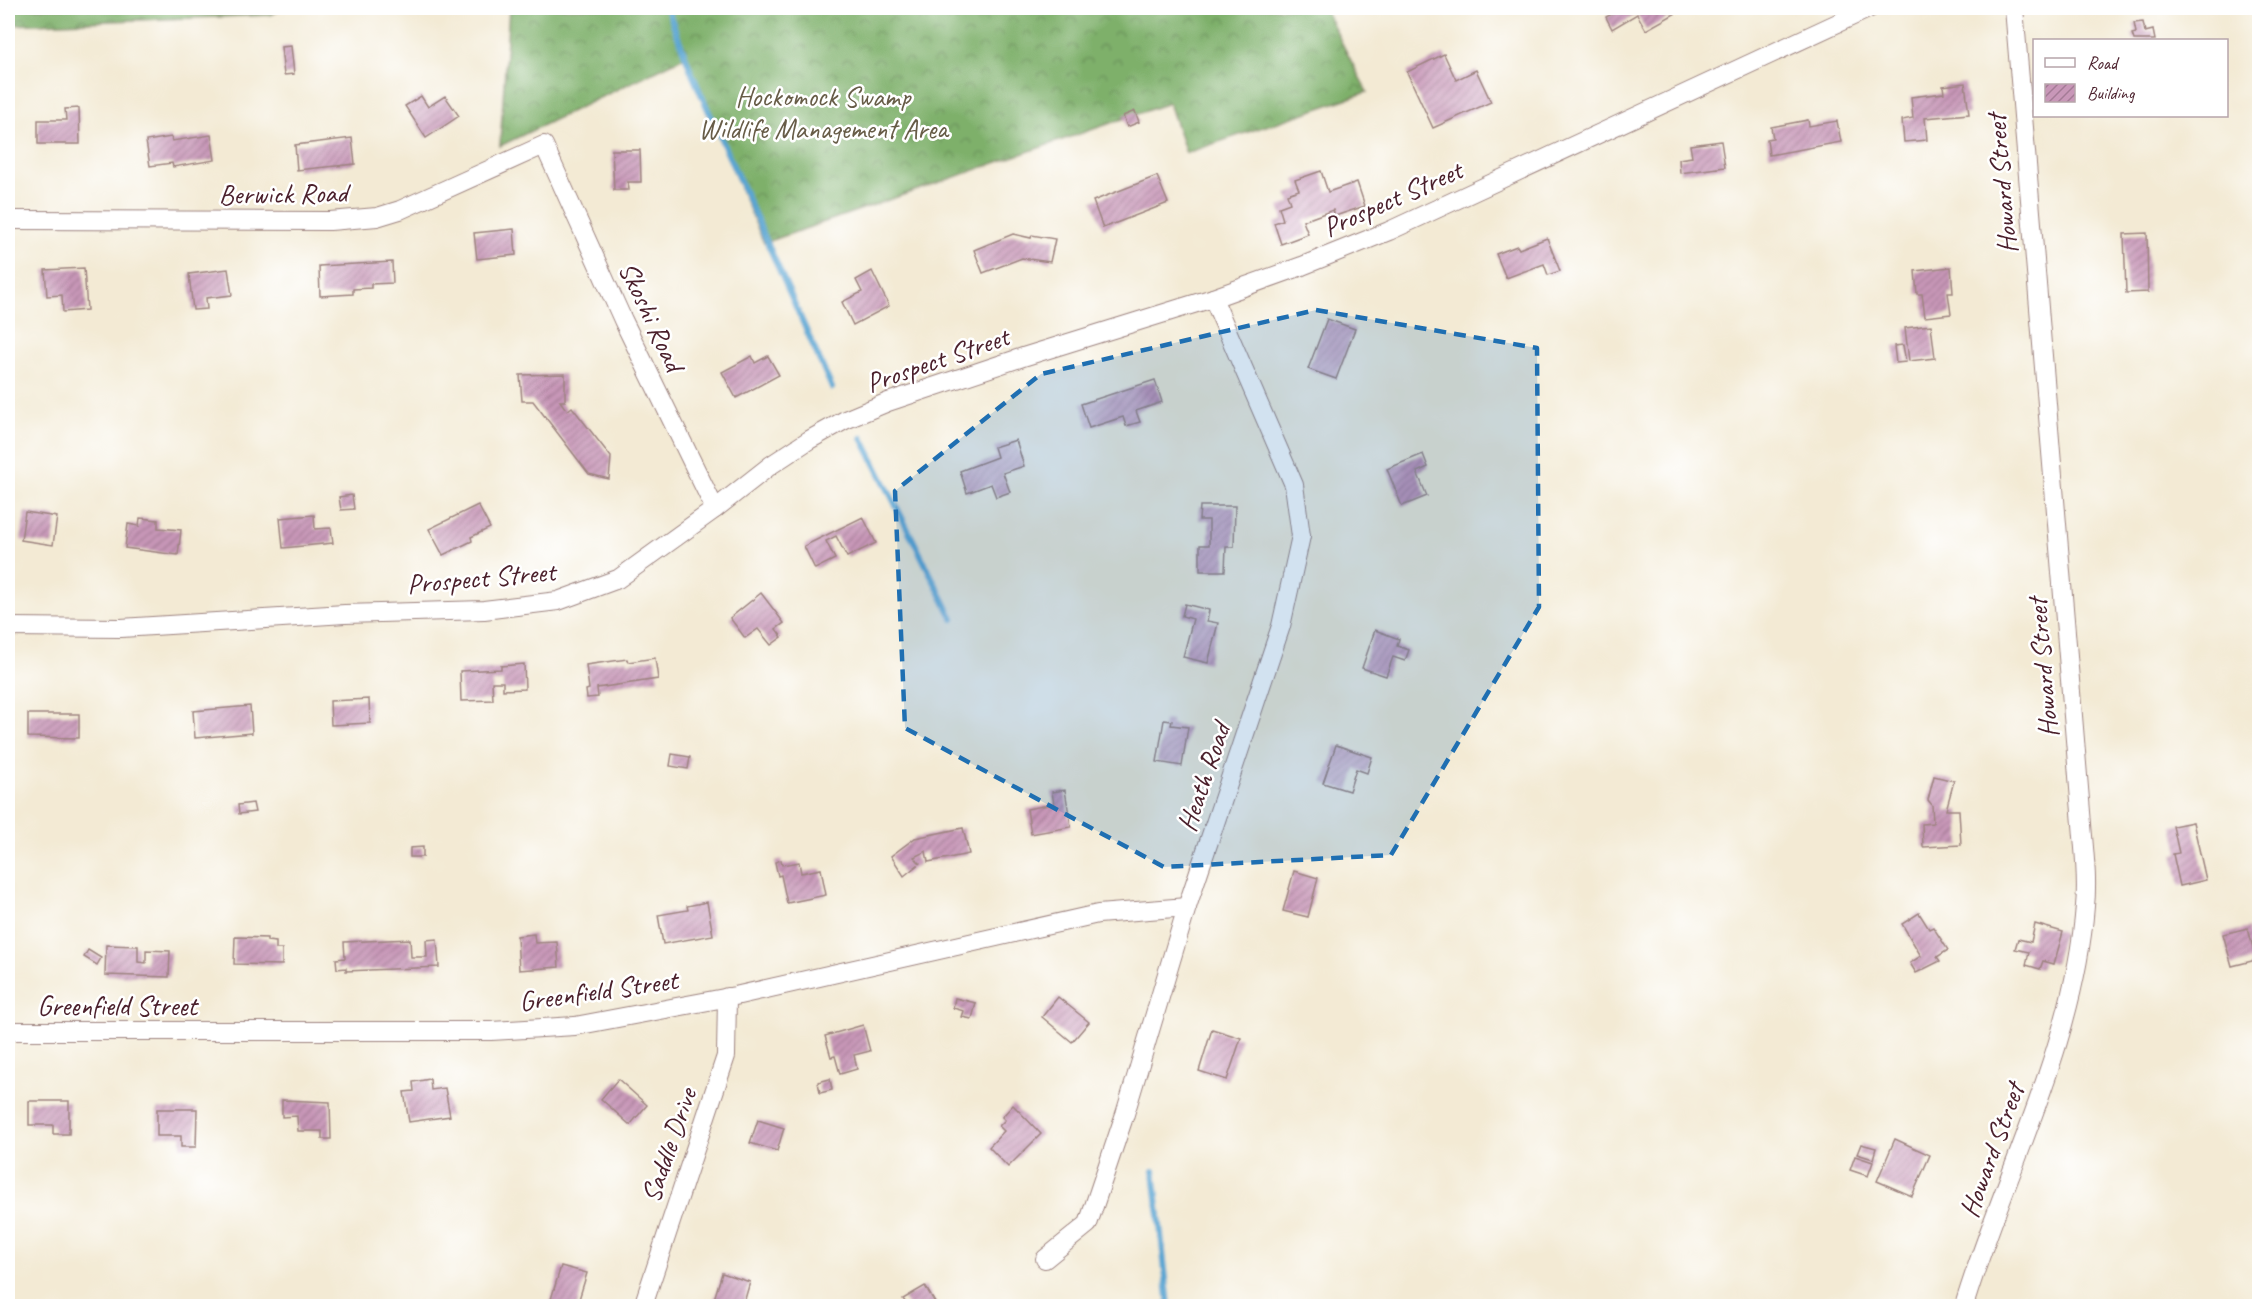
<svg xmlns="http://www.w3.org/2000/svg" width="2267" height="1314" font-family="Caveat,sans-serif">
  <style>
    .forest { fill: url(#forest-crowns); stroke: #64684b; stroke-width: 1.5 }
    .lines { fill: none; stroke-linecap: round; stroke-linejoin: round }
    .stream { stroke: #5aa5d2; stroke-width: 6 }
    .building { fill: url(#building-hatch) }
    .minor-casing { stroke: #9e8480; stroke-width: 20 }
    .minor { stroke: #fff; stroke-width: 18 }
    .marked { fill: #1f6fb2; fill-opacity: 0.2; stroke: #1f6fb2; stroke-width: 4.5; stroke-dasharray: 12 8; stroke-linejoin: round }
    .labels { text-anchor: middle; stroke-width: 5; stroke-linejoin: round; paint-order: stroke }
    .park-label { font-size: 28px; fill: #675c47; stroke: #fff }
    .street-label { font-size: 28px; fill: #4a1f2b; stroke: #fff }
  </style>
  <defs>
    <pattern id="forest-crowns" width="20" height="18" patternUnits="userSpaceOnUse" patternTransform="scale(1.5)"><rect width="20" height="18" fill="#7eb06b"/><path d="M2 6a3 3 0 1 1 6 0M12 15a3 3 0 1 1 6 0" fill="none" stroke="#698f58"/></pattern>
    <pattern id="building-hatch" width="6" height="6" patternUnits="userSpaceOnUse" patternTransform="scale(1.5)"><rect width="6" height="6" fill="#c897b8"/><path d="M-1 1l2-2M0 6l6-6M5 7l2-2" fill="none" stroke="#a47b96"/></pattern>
  </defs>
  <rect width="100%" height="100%" fill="#fff"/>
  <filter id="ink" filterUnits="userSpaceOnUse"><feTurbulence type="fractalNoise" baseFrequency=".0167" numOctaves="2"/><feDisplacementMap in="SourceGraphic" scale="12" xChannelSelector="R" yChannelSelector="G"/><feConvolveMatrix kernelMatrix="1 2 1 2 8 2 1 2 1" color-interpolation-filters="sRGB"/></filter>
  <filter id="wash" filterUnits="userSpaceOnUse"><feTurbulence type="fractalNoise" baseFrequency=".008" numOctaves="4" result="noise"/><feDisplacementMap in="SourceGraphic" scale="24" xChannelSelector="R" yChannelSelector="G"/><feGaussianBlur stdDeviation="1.35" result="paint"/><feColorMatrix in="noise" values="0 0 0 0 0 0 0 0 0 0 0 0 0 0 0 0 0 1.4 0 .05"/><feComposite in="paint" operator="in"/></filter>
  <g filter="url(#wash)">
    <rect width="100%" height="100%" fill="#f3ead4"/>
    <g class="forest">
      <polygon points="8,8 286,8 269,15 8,25"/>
      <polygon points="509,8 1324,8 1367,92 1186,153 1169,103 764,243 684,57 500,146"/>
    </g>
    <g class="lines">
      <g class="stream">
        <polyline points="667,8 693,76 832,388"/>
        <polyline points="862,438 953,619"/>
        <polyline points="1154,1171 1169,1306"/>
      </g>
    </g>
    <g id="blocks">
      <g class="building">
        <polygon points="1623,8 1685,8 1646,30 1637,14 1612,29 1606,17"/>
        <polygon points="2143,22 2145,32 2153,30 2155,40 2134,40 2132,34 2136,33 2134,23"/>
        <polygon points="291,46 294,74 284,75 281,47"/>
        <polygon points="1444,54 1456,80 1476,70 1491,102 1433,128 1407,72"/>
        <polygon points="1965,83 1969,114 1925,118 1927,140 1904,142 1902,120 1913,118 1911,97 1944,93 1943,86"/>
        <polygon points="421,96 428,107 445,96 459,116 426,138 405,106"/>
        <polygon points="79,108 80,144 38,144 38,120 66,120 65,109"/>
        <polygon points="1135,111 1139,122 1127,127 1123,116"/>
        <polygon points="1808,120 1809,126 1837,121 1841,142 1769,155 1767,139 1773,138 1771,127"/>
        <polygon points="211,135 215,160 173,167 172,163 150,166 146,141 171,137 172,141"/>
        <polygon points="352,138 355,164 297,170 295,145"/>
        <polygon points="1721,141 1725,167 1680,173 1679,159 1692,157 1690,145"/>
        <polygon points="612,150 640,150 641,182 628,182 629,190 614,190"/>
        <polygon points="1321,171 1328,192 1357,182 1365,206 1335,216 1333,210 1303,221 1308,234 1281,244 1274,223 1283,220 1279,207 1290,203 1287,194 1299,190 1295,180"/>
        <polygon points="1157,176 1168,203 1103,228 1093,201"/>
        <polygon points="514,229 516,255 477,259 474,233"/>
        <polygon points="2147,233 2148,292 2126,293 2124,234"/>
        <polygon points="1013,234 1031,238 1032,235 1055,239 1050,262 1022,258 983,273 974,250"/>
        <polygon points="1547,238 1560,271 1548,275 1544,264 1506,278 1496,254 1517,246 1519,249"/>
        <polygon points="392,262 393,283 371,284 371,288 353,289 353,294 320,296 319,266"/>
        <polygon points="1951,267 1953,293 1948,293 1951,314 1925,317 1922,294 1917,294 1915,271"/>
        <polygon points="84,268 87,310 63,312 62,295 47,296 45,270"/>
        <polygon points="228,269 232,295 206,298 207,309 193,310 189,274"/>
        <polygon points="872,271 889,306 853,325 842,302 862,292 856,280"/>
        <polygon points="1327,319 1355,329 1336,379 1308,369"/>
        <polygon points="1931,325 1935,358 1909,361 1905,328"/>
        <polygon points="1903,345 1906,362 1896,363 1894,346"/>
        <polygon points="752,356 755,363 768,356 779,375 736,398 722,372"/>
        <polygon points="565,374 565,401 560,401 567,411 572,407 611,457 609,479 589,474 533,401 522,401 520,375"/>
        <polygon points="1155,380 1162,402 1136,411 1140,422 1126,426 1123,417 1089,428 1081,404"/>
        <polygon points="1016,440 1024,466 1003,473 1010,492 996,497 991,484 967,493 960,471 997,457 994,447"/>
        <polygon points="1423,454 1428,467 1417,472 1427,496 1402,506 1387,469"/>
        <polygon points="352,495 354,509 341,510 339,497"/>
        <polygon points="478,505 490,528 471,537 472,541 443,555 429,529"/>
        <polygon points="1200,506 1235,506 1234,547 1226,547 1225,571 1200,571 1200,545 1209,545 1209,520 1199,520"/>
        <polygon points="25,512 57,517 53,545 21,540"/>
        <polygon points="314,515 315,529 331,528 333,543 283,548 280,518"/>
        <polygon points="863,517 876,543 847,557 836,536 826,541 835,559 815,569 804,546"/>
        <polygon points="140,518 158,520 158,528 181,530 178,555 125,548 128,524 139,526"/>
        <polygon points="761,593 784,623 776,629 782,637 771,645 758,629 745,638 730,618"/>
        <polygon points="1185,604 1209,610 1207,621 1218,623 1208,663 1183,657 1193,619 1182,616"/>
        <polygon points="1375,630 1399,639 1397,646 1409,650 1405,661 1393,657 1386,676 1362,668"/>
        <polygon points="655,658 658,679 597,688 598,697 587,698 586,690 589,689 586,665 627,659 628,662"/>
        <polygon points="524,664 525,689 503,690 503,682 492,682 493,700 461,701 460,671 501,669 501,666"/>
        <polygon points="369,699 370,723 331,725 330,701"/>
        <polygon points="250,706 252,733 195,738 193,711"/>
        <polygon points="28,714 79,714 79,738 28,737"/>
        <polygon points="1164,720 1172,721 1171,725 1188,727 1182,766 1157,762"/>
        <polygon points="1336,745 1372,757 1367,773 1356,769 1349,791 1323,783"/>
        <polygon points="672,754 690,757 688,769 670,766"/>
        <polygon points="1934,776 1954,781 1946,810 1959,810 1961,845 1923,847 1922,824 1933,823 1932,805 1928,800"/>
        <polygon points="1065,790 1071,827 1031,834 1027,809 1054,804 1052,792"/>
        <polygon points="253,803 255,812 239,814 238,805"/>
        <polygon points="2193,822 2206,880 2180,886 2173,854 2179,853 2173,826"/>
        <polygon points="963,828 969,854 928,862 926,851 914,857 920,863 904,876 891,856 915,838"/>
        <polygon points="423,847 423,857 410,857 410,848"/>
        <polygon points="781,860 782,865 799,862 801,873 821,869 826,895 787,903 781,875 778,876 775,862"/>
        <polygon points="1294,871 1318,878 1308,917 1283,911"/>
        <polygon points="707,902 713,935 663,944 658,915 688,910 687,906"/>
        <polygon points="1919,913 1929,929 1933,927 1948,950 1937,957 1940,961 1916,973 1910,963 1921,956 1902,924"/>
        <polygon points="2035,924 2063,932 2054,964 2043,961 2040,969 2026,965 2029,952 2015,949 2018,939 2031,942"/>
        <polygon points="2248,928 2256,960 2232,966 2223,934"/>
        <polygon points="534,934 535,943 557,942 559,967 519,970 517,936"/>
        <polygon points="235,937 267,938 267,941 276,942 276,949 282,949 282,965 234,964"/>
        <polygon points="410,939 411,957 427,957 426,940 437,939 439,967 346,971 346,968 337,969 336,959 345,958 344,942"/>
        <polygon points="106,945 138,946 138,962 146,963 146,950 170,951 169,977 105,975"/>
        <polygon points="88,950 101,958 97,965 84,957"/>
        <polygon points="1058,997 1089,1022 1072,1042 1042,1017"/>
        <polygon points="955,998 976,1003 972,1019 962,1017 964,1011 953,1008"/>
        <polygon points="863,1025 870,1051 854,1055 857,1069 840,1074 835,1056 831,1057 825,1036"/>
        <polygon points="1212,1029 1241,1038 1227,1080 1199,1071"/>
        <polygon points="430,1079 431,1090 445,1088 450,1116 409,1122 404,1092 414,1091 413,1082"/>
        <polygon points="618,1079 647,1105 630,1125 601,1099"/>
        <polygon points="830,1079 832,1090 820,1093 818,1082"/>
        <polygon points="282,1100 330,1102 331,1139 322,1139 322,1131 298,1131 297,1116 282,1117"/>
        <polygon points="29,1101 69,1101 69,1134 53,1134 53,1125 29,1125"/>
        <polygon points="1013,1105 1041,1134 1008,1167 989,1147 1004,1131 999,1126 1005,1120 1002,1117"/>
        <polygon points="157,1109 197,1109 196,1147 181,1147 181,1136 157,1136"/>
        <polygon points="758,1120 784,1128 777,1151 750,1143"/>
        <polygon points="1895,1139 1930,1155 1912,1196 1877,1181"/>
        <polygon points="1861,1144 1876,1148 1873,1159 1857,1154"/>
        <polygon points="1855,1156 1873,1162 1868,1176 1850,1170"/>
        <polygon points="561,1266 587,1273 577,1306 549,1306"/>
        <polygon points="722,1273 750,1282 743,1306 712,1306"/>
        <polygon points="925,1286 937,1306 908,1306 903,1299"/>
      </g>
    </g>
  </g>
  <g filter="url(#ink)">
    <use href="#blocks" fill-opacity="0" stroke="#9e8480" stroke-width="1.5"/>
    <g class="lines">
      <defs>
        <g id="minor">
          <polyline points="8,220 330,221 377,217 400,210 544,145 623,320 715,509"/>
          <polyline points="8,627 121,628 345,614 484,610 558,601 618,579 715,509 771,465 809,440 845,420 888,402 1023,357 1213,298 1302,266 1389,231 1870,8"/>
          <polyline points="8,1031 491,1031 575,1026 735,996 1098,914 1187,907"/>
          <polyline points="1045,1259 1088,1224 1125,1114 1187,907 1281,626 1301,536 1294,485 1213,298"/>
          <polyline points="643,1306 726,1056 727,997"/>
          <path d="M1964,1306C2004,1173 2074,1047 2085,906C2088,879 2084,851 2082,824L2014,8"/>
        </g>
      </defs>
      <use href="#minor" class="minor-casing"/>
      <use href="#minor" class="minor"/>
    </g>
  </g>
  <path class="marked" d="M1316,310L1537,348L1539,607L1391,855L1164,867L905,728L895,491L1041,374Z"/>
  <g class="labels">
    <g class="park-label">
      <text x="823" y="106">Hockomock Swamp<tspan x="823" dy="32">Wildlife Management Area</tspan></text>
    </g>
    <g class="street-label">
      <text transform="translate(2001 184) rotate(-95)" y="10">Howard Street</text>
      <text transform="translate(283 193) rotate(-1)" y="10">Berwick Road</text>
      <text transform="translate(1392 198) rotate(-24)" y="10">Prospect Street</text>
      <text transform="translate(652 316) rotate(65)" y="10">Skoshi Road</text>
      <text transform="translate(937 359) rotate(-19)" y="10">Prospect Street</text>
      <text transform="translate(481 577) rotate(-5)" y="10">Prospect Street</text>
      <text transform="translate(2042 668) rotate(-95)" y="10">Howard Street</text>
      <text transform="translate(1203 777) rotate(-71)" y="10">Heath Road</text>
      <text transform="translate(598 990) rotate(-8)" y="10">Greenfield Street</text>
      <text x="117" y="1015">Greenfield Street</text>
      <text transform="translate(668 1145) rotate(-71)" y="10">Saddle Drive</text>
      <text transform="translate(1991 1150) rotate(-70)" y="10">Howard Street</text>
    </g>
  </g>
  <rect width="2267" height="1314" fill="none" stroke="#fff" stroke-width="30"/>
  <rect x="2033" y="39" width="195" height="78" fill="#ffffff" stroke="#b7a5aa" stroke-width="1.5"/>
  <rect x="2045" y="58" width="30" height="9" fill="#ffffff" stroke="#b7a5aa" stroke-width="1.5"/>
  <text x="2087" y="69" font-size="18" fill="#4a1f2b">Road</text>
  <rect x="2045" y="84" width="30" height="18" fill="url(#building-hatch)" stroke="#b7a5aa" stroke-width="1.5"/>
  <text x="2087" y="99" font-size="18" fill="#4a1f2b">Building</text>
</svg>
